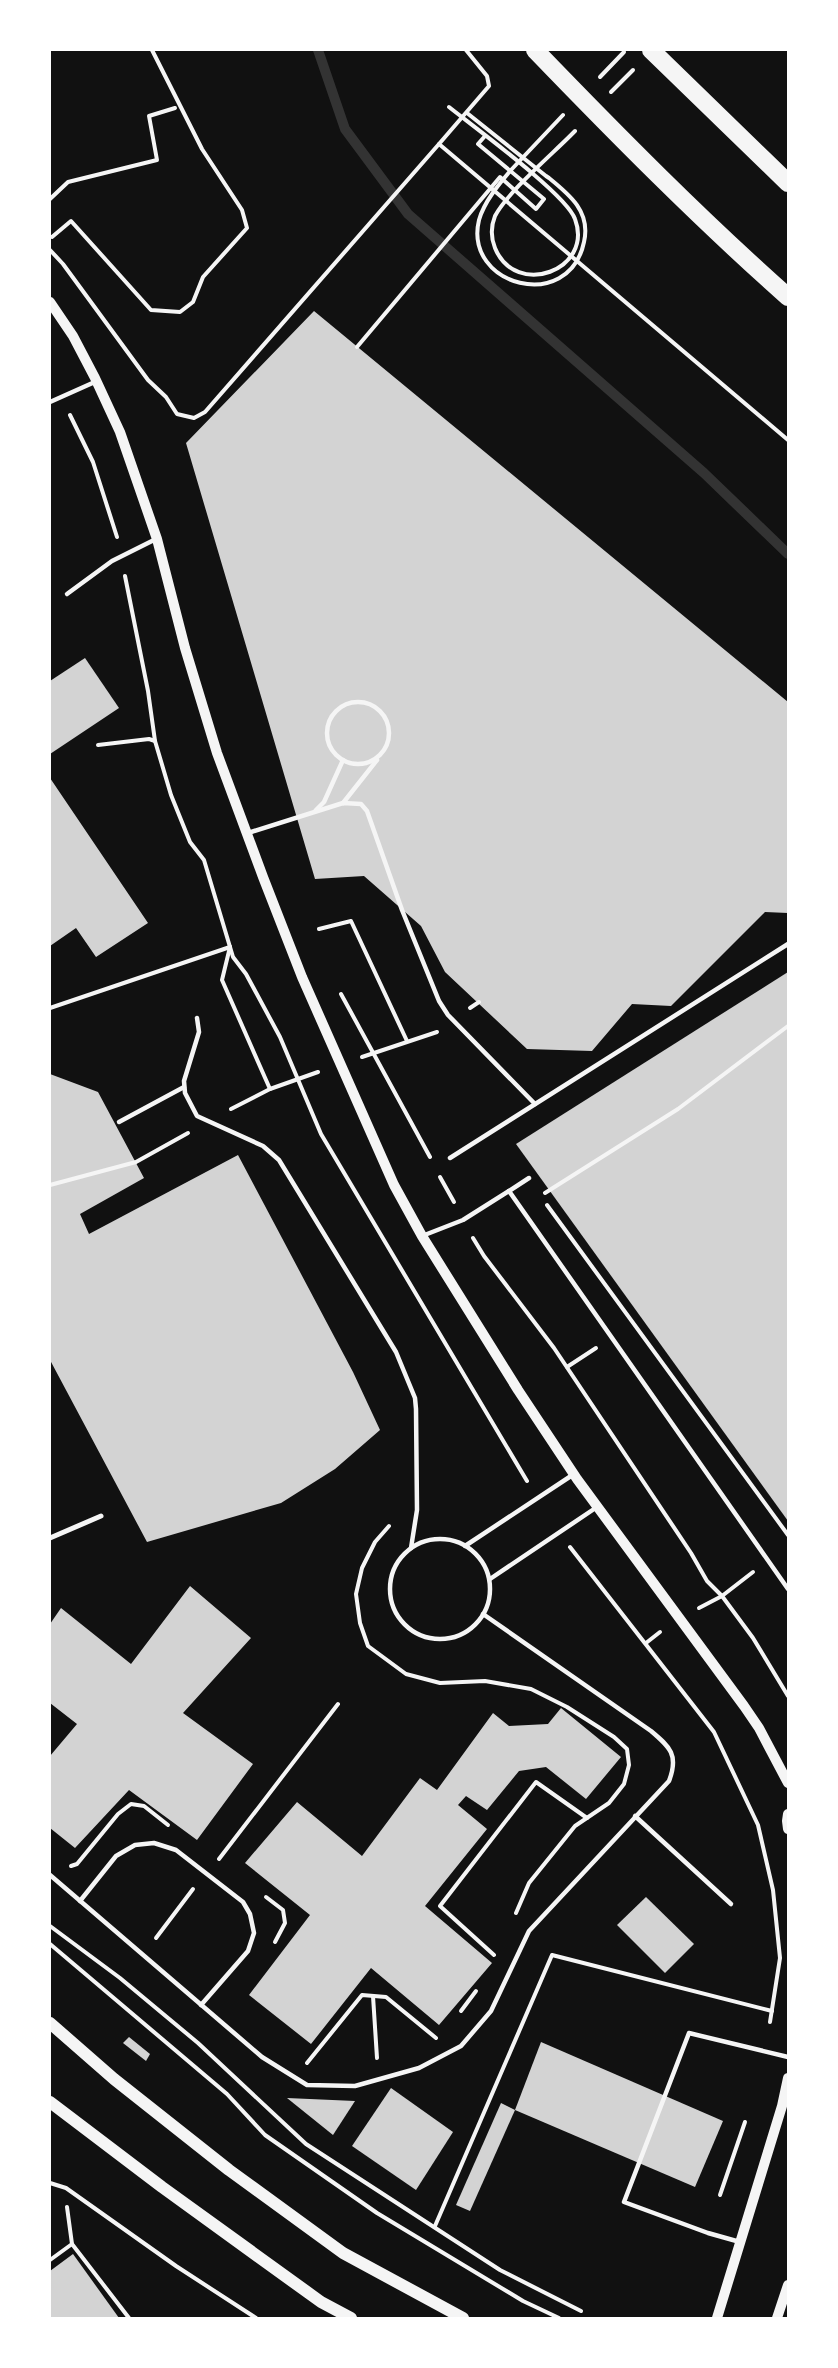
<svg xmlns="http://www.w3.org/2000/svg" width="838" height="2368" font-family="Karla,sans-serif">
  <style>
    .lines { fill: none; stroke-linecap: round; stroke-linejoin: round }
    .stream { stroke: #333; stroke-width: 10 }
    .building { fill: #d3d3d3 }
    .path { stroke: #f5f5f5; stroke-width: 4 }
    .service { stroke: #f5f5f5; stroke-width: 4.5 }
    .pedestrian { stroke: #f5f5f5; stroke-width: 5 }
    .tertiary { stroke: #f5f5f5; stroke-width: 10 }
    .secondary { stroke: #f5f5f5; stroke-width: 12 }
    .motorway { stroke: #f5f5f5; stroke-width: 18 }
  </style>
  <rect width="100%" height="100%" fill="#111"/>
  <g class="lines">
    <polyline class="stream" points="318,50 345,129 408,214 704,473 788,554"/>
  </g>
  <g class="building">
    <polygon points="314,311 788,702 788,913 765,912 671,1006 632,1004 592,1051 527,1049 445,972 421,926 364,876 315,879 186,443"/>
    <polygon points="85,658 119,708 50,754 50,681"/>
    <polygon points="50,778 148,923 96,957 76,928 50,946"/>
    <polygon points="788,972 788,1521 516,1144"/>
    <polygon points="50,1074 98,1092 144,1178 80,1214 89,1234 238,1155 353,1372 380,1430 335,1469 281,1503 147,1542 50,1360 50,1254 51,1253"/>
    <polygon points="190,1586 251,1638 183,1713 253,1764 197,1840 129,1790 75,1848 50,1828 50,1756 77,1724 50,1703 50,1624 61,1608 131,1664"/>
    <polygon points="561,1708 621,1757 586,1799 546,1767 519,1771 487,1810 466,1796 458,1805 487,1829 425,1906 492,1963 439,2025 371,1968 311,2044 249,1995 310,1915 245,1863 297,1802 362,1856 420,1778 437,1790 493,1713 509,1726 548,1724"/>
    <polygon points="646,1897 694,1944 665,1973 617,1925"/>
    <polygon points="129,2037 150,2054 146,2061 123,2043"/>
    <polygon points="541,2042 723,2121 695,2187 515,2110"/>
    <polygon points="391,2088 453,2132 416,2190 352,2146"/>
    <polygon points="287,2098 355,2101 333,2135"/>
    <polygon points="501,2103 515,2110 470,2211 456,2205"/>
    <polygon points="73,2254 119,2318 50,2318 50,2271"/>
  </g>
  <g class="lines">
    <g class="path">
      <polyline points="466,50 487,76 489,86 439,144 788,440"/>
      <polyline points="600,77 624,52"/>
      <polyline points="611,92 633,70"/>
      <path d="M449,107C474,127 567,195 575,219C594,270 516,299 495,248C491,238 491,226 495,216C507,193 550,156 570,136L575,131"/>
      <path d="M467,113L546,176L549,178C570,195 591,212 584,242C569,314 463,286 479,220C484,202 499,184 511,170L563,115"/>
      <polyline points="50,199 68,182 157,160 149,116 175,108"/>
      <polyline points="52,237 71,221 151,310 180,312 193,302 203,277 247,228 242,210 202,149 152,50"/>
      <polyline points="50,250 63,264 148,380 166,397 177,414 194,418 205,412 439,144"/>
      <polyline points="357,347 500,177 536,209 544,199 478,144 485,136"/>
      <polyline points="70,415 93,462 117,537"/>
      <polyline points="125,576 148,691 155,741 171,795 190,842 204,860 233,957 246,974 280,1037 321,1134 527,1481"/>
      <polyline points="98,745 149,739 155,741"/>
      <polyline points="319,929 351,921 407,1041"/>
      <polyline points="230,947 222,980 270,1089"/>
      <polyline points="341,994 430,1157"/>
      <polyline points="50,1008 230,947"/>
      <polyline points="470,1008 479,1002"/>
      <polyline points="362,1057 437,1032"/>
      <polyline points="231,1109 270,1089 318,1072"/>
      <polyline points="440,1177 454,1202"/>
      <polyline points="50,1185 136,1162 188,1133"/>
      <polyline points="545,1193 678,1109 788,1026"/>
      <polyline points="547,1205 788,1535"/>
      <polyline points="473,1238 484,1256 554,1348 691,1553 707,1581 722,1596 753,1638 788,1696"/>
      <polyline points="567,1367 596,1348"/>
      <polyline points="389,1526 375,1542 362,1568 356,1594 360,1623 368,1646 406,1674 440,1683 485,1681 531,1689 567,1707 614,1737 627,1749 629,1765 624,1784 609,1803 575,1826 529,1883 516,1913"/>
      <polyline points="570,1547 714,1732 758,1825 773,1890 780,1958 770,2022"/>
      <polyline points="699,1608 722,1596 753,1572"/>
      <polyline points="646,1643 660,1632"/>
      <polyline points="219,1859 338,1704"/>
      <polyline points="71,1866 77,1864 118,1814 131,1804 144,1806 168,1825"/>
      <polyline points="266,1897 283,1910 285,1923 275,1942"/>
      <polyline points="50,1926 120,1978 198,2043 306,2144 500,2270 581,2311"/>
      <polyline points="156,1938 193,1889"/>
      <polyline points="50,1944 227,2094 265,2135 377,2213 523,2301 559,2318"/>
      <polyline points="494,1955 440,1906 536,1782 587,1818"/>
      <polyline points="373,1996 377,2058"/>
      <polyline points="461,2011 476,1991"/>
      <polyline points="307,2063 362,1995 386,1997 436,2038"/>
      <polyline points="50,2183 66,2188 176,2266 256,2318"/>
      <polyline points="720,2195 745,2122"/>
      <polyline points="67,2207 72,2244 129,2318"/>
      <polyline points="435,2226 552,1955 772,2011"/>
      <polyline points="50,2260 72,2244"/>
    </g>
    <g class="service">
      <polyline points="50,402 97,381"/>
      <polyline points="67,594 112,561 156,539"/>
      <circle cx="358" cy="733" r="31"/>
      <polyline points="343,803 377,760"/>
      <polyline points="316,810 324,802 343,760"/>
      <polyline points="248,833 343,803 361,804 367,811 402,910 439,1001 448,1015 535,1104"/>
      <polyline points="197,1018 199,1032 184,1081 185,1093 197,1116 263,1146 279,1160 396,1352 415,1398 416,1409 417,1510 411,1548"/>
      <polyline points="119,1122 184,1087"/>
      <polyline points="450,1158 788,944"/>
      <polyline points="509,1191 529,1178"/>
      <polyline points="422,1236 463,1220 509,1191 788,1589"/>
      <circle cx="440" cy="1589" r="50"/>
      <polyline points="465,1546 574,1474"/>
      <polyline points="490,1579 597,1507"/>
      <polyline points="635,1816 731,1904"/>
      <path d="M50,1875L262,2057L307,2085L355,2086L419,2068L461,2046L491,2011L529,1931L669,1781C679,1755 670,1747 651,1731L483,1614"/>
      <polyline points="80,1901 116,1856 135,1845 154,1843 176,1850 243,1902 250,1914 254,1933 248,1951 201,2005"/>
      <polyline points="740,2242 708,2233 624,2202 689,2033 788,2057"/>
    </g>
    <polyline class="pedestrian" points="50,1538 101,1516"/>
    <g class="tertiary">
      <polyline points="50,302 73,336 95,378 120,432 157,539 185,648 217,753 263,877 302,977 394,1185 422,1236 518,1390 577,1479 744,1706 759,1728 788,1783"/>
      <polyline points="788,1814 787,1821 788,1829"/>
      <polyline points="717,2318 782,2106 788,2078"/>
      <polyline points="777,2318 788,2285"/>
    </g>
    <g class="secondary">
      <polyline points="50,2023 114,2079 229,2170 343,2253 463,2318"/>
      <polyline points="50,2102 162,2187 321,2302 351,2318"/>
    </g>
    <g class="motorway">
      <path d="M535,50C617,135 700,219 788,297"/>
      <polyline points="651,50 788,183"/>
    </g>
  </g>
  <rect width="838" height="2368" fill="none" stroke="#ffffff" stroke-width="102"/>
</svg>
